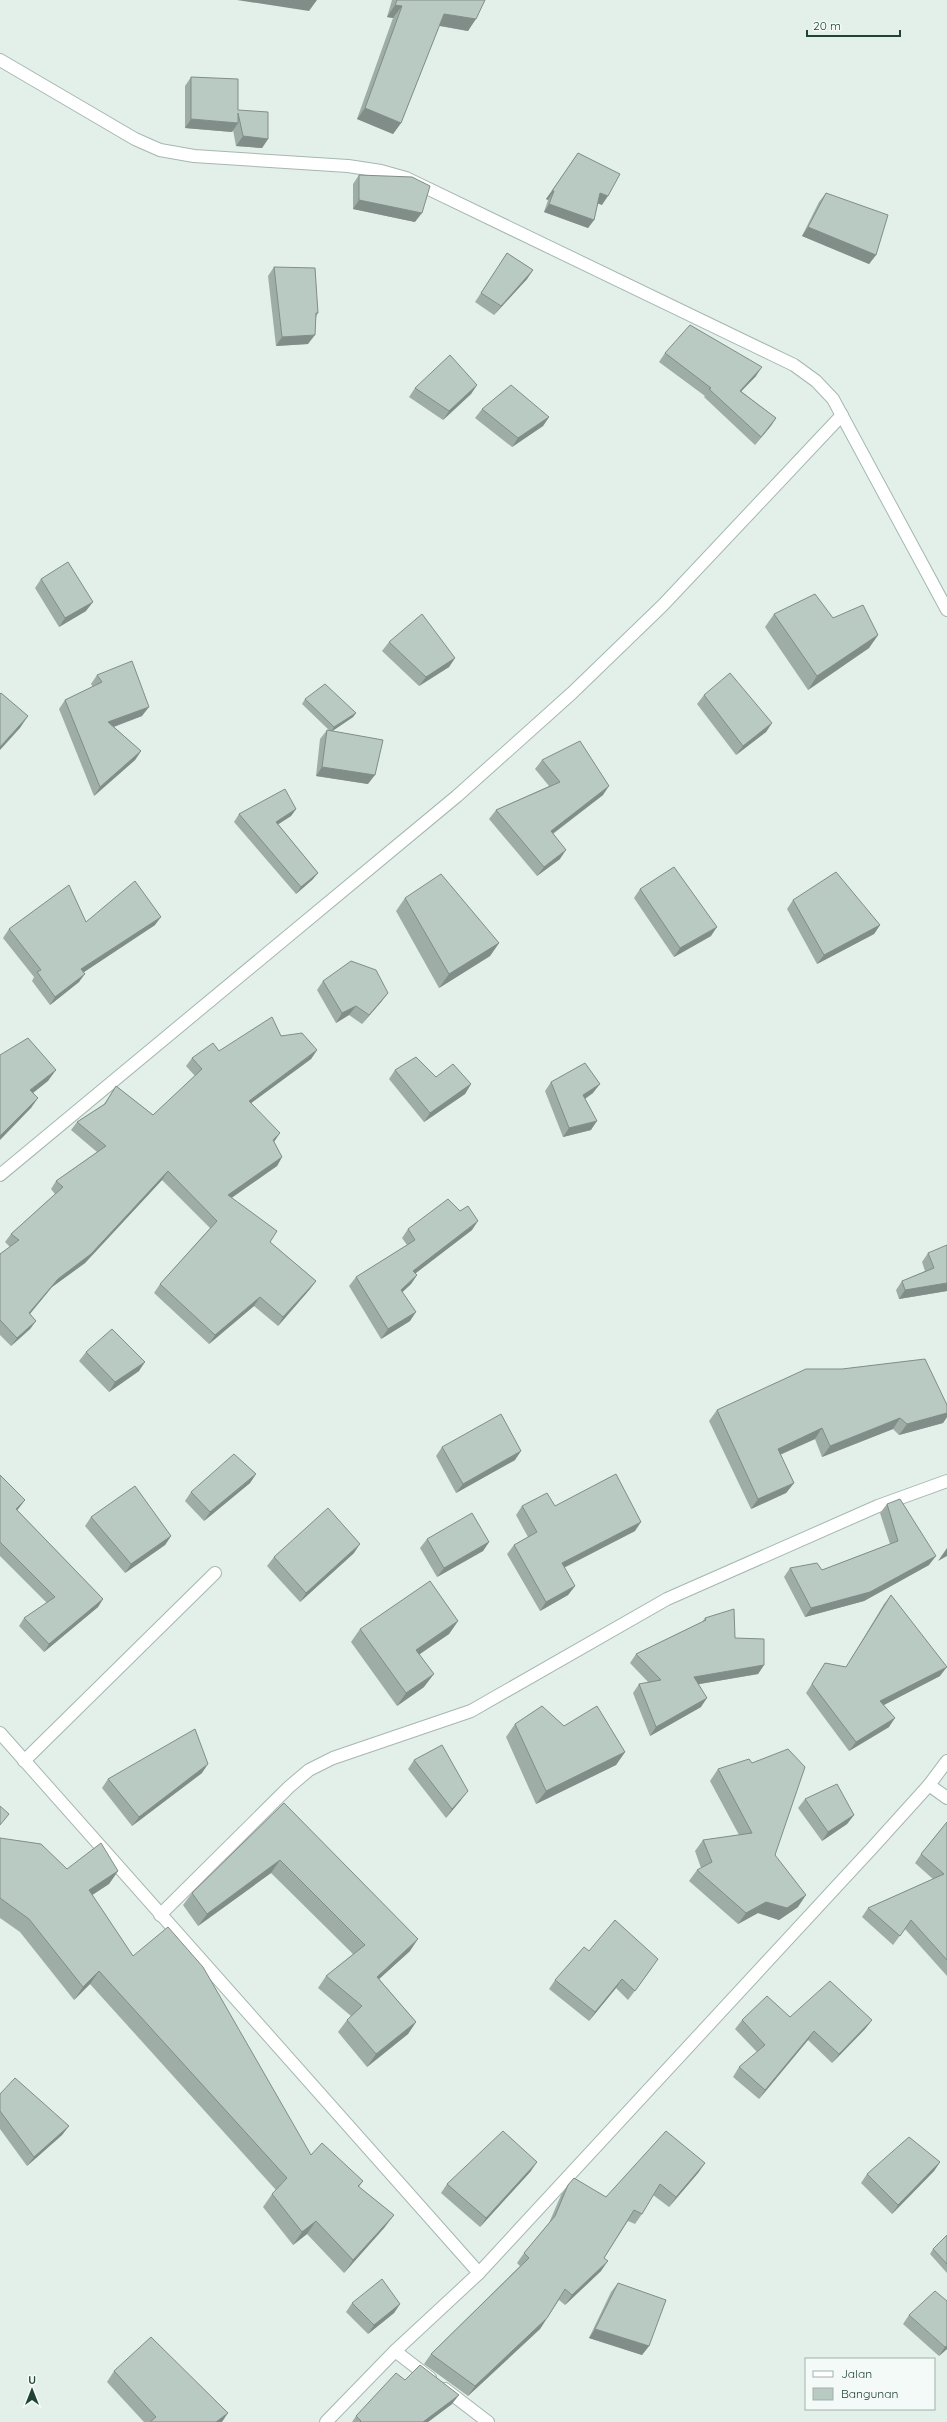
<svg xmlns="http://www.w3.org/2000/svg" width="947" height="2422" font-family="Quicksand,sans-serif">
  <style>
    .lines { fill: none; stroke-linecap: round; stroke-linejoin: round }
    .street-casing { stroke: #a5b8b0; stroke-width: 14 }
    .street { stroke: #fff; stroke-width: 12 }
    .wall { fill: #9eaea7 }
    .shaded-wall { fill: #818d88 }
    .building { fill: #b8cac2; stroke: #818d88 }
  </style>
  <rect width="100%" height="100%" fill="#e3efe9"/>
  <g class="lines">
    <defs>
      <g id="street">
        <polyline points="0,60 135,139 160,150 194,156 348,166 381,171 406,178 794,365 816,381 833,399 947,610"/>
        <polyline points="0,1175 457,796 572,693 663,605 842,415"/>
        <polyline points="0,1733 479,2273 395,2351 326,2422"/>
        <polyline points="24,1761 215,1573"/>
        <polyline points="929,1785 947,1798"/>
        <polyline points="160,1915 289,1787 309,1770 333,1758 471,1711 667,1599 878,1506 947,1481"/>
        <polyline points="479,2273 873,1847 929,1785 947,1761"/>
        <polyline points="395,2351 430,2378"/>
        <polyline points="445,2389 488,2422"/>
      </g>
    </defs>
    <use href="#street" class="street-casing"/>
    <use href="#street" class="street"/>
  </g>
  <g class="wall">
    <polygon points="392,0 485,0 468,31 439,26 401,123 393,134 357,119 393,18 387,17"/>
    <polygon points="191,77 268,139 262,148 236,146 233,130 232,132 185,128 185,86"/>
    <polygon points="578,153 602,205 598,203 594,220 588,228 544,212 548,200 546,199"/>
    <polygon points="359,175 415,222 353,209 353,184"/>
    <polygon points="826,193 876,255 869,264 802,236 819,202"/>
    <polygon points="507,253 533,270 527,279 494,315 475,302"/>
    <polygon points="274,267 318,313 316,317 308,344 276,346 268,276"/>
    <polygon points="665,353 756,376 741,391 776,418 755,445 704,397 705,396 659,362"/>
    <polygon points="477,385 471,394 443,420 409,397 415,388"/>
    <polygon points="482,409 549,417 543,426 512,447 475,418"/>
    <polygon points="41,579 86,611 59,627 35,588"/>
    <polygon points="774,614 833,618 878,635 869,648 808,690 765,627"/>
    <polygon points="389,642 455,658 449,667 419,686 382,651"/>
    <polygon points="97,675 142,716 114,727 141,751 135,760 94,796 59,709 65,700 93,687 91,684"/>
    <polygon points="704,695 772,723 766,732 736,755 697,704"/>
    <polygon points="305,699 356,713 353,717 332,731 368,784 316,776 320,739 327,730 330,731 302,704"/>
    <polygon points="542,760 603,795 553,834 560,859 537,876 489,819 496,810 549,786 535,769"/>
    <polygon points="296,809 291,816 278,824 318,873 312,880 296,894 234,822 239,814"/>
    <polygon points="640,889 711,936 674,957 634,898"/>
    <polygon points="405,898 499,943 490,956 439,988 396,911"/>
    <polygon points="793,900 880,925 874,934 817,964 787,909"/>
    <polygon points="86,922 155,925 84,972 79,982 50,1005 32,981 34,977 3,938 9,929"/>
    <polygon points="323,981 388,993 381,1002 362,1024 349,1015 336,1023 317,990"/>
    <polygon points="281,1036 317,1050 311,1059 251,1103 282,1157 277,1166 231,1197 270,1242 316,1281 310,1289 278,1326 254,1306 209,1344 154,1293 160,1284 210,1228 162,1180 85,1263 52,1287 30,1314 36,1321 30,1329 11,1346 0,1335 0,1254 10,1247 5,1242 11,1234 55,1194 51,1189 56,1181 97,1152 71,1130 77,1122 104,1104 116,1086 153,1115 195,1076 186,1066 192,1058"/>
    <polygon points="395,1070 436,1077 471,1084 465,1094 424,1122 389,1079"/>
    <polygon points="551,1082 593,1093 585,1099 591,1130 563,1137 545,1091"/>
    <polygon points="408,1229 472,1230 415,1273 417,1275 411,1284 402,1292 410,1321 381,1339 349,1286 356,1277 407,1245 402,1238"/>
    <polygon points="928,1253 947,1291 899,1299 896,1290 902,1281 925,1271 922,1262"/>
    <polygon points="86,1352 139,1371 109,1392 79,1361"/>
    <polygon points="947,1405 947,1417 943,1423 899,1435 893,1429 822,1457 815,1439 780,1455 794,1483 786,1493 751,1509 709,1421 717,1410"/>
    <polygon points="442,1447 515,1460 456,1493 436,1456"/>
    <polygon points="256,1474 250,1483 204,1521 185,1501 191,1492"/>
    <polygon points="0,1475 25,1500 17,1510 103,1599 98,1607 44,1652 19,1626 24,1618 47,1603 0,1556"/>
    <polygon points="887,1504 929,1565 864,1601 805,1617 784,1577 790,1568 822,1570 890,1544 880,1513"/>
    <polygon points="522,1506 555,1506 635,1531 564,1568 575,1586 568,1595 540,1611 507,1554 514,1545 528,1537 516,1515"/>
    <polygon points="91,1517 171,1536 165,1545 125,1573 85,1526"/>
    <polygon points="427,1539 489,1542 483,1551 437,1577 420,1548"/>
    <polygon points="354,1553 300,1602 267,1566 274,1557"/>
    <polygon points="891,1595 940,1676 884,1705 889,1727 849,1751 806,1693 825,1663 846,1667 884,1604"/>
    <polygon points="705,1618 735,1638 764,1665 758,1674 699,1684 701,1707 650,1736 633,1693 639,1684 648,1682 630,1663 636,1654 702,1622"/>
    <polygon points="458,1621 449,1634 419,1654 424,1687 397,1706 351,1642 360,1629"/>
    <polygon points="515,1724 564,1726 625,1752 616,1765 536,1804 506,1737"/>
    <polygon points="414,1760 461,1800 446,1818 408,1769"/>
    <polygon points="718,1769 775,1855 798,1907 779,1920 758,1913 738,1924 689,1881 697,1870 701,1868 695,1851 703,1840 739,1835 710,1781"/>
    <polygon points="202,1773 132,1826 102,1788 108,1779"/>
    <polygon points="805,1799 854,1815 847,1824 822,1841 798,1808"/>
    <polygon points="284,1803 410,1951 379,1979 416,2022 408,2034 367,2067 338,2032 347,2020 351,2016 318,1988 326,1976 353,1954 271,1873 198,1926 183,1905 192,1893"/>
    <polygon points="947,1822 947,1976 905,1929 893,1945 862,1917 868,1908 933,1879 915,1863 921,1854"/>
    <polygon points="0,1838 67,1869 118,1871 109,1884 92,1895 133,1956 311,2155 363,2181 359,2187 394,2215 384,2228 344,2273 307,2234 293,2245 263,2207 272,2194 276,2190 90,1984 74,2000 20,1932 0,1918"/>
    <polygon points="652,1968 628,2000 616,1988 589,2021 549,1989 555,1980"/>
    <polygon points="790,2017 872,2020 865,2029 832,2063 808,2040 759,2099 733,2077 739,2067 757,2052 735,2029 742,2020"/>
    <polygon points="0,2094 69,2126 62,2135 27,2166 0,2129"/>
    <polygon points="940,2162 934,2171 892,2214 861,2183 867,2174"/>
    <polygon points="705,2163 698,2173 669,2207 653,2195 642,2214 635,2224 628,2221 604,2258 601,2271 565,2305 559,2300 540,2329 468,2396 424,2364 431,2354 520,2266 517,2263 524,2253 549,2223 561,2195 568,2185 606,2197"/>
    <polygon points="531,2171 480,2227 441,2193 447,2184"/>
    <polygon points="947,2235 947,2273 930,2254 933,2249"/>
    <polygon points="618,2283 649,2346 642,2355 589,2338 611,2292"/>
    <polygon points="352,2303 400,2304 394,2313 368,2334 346,2312"/>
    <polygon points="909,2315 947,2349 939,2356 903,2324"/>
    <polygon points="114,2371 222,2422 144,2422 107,2382"/>
    <polygon points="405,2380 452,2404 428,2422 352,2422 356,2416"/>
  </g>
  <g class="shaded-wall">
    <polygon points="237,0 317,0 309,11"/>
    <polygon points="395,5 402,6 393,18 387,17"/>
    <polygon points="444,14 476,19 468,31 436,25"/>
    <polygon points="365,108 401,123 393,134 357,119"/>
    <polygon points="191,119 238,123 232,132 185,128"/>
    <polygon points="243,136 268,139 262,148 236,146"/>
    <polygon points="552,191 554,191 548,200 546,199"/>
    <polygon points="600,193 608,196 602,205 594,202"/>
    <polygon points="359,200 422,213 415,222 353,209"/>
    <polygon points="549,204 594,220 588,228 544,212"/>
    <polygon points="808,227 876,255 869,264 802,236"/>
    <polygon points="533,270 527,279 494,315 501,306"/>
    <polygon points="315,335 308,344 276,346 282,337"/>
    <polygon points="762,367 756,376 734,399 740,391"/>
    <polygon points="477,385 471,394 443,420 449,411"/>
    <polygon points="549,417 543,426 512,447 518,438"/>
    <polygon points="776,418 771,426 755,445 761,437"/>
    <polygon points="93,602 86,611 59,627 65,618"/>
    <polygon points="878,635 869,648 808,690 817,676"/>
    <polygon points="455,658 449,667 419,686 426,677"/>
    <polygon points="149,707 142,716 102,731 108,722"/>
    <polygon points="356,713 353,717 331,732 334,727"/>
    <polygon points="28,716 20,728 0,750 0,747"/>
    <polygon points="772,723 766,732 736,755 743,746"/>
    <polygon points="141,751 135,760 94,796 100,787"/>
    <polygon points="322,767 375,775 368,784 316,776"/>
    <polygon points="609,786 603,795 544,840 551,831"/>
    <polygon points="296,809 291,816 271,829 276,822"/>
    <polygon points="566,850 560,859 537,876 544,867"/>
    <polygon points="318,873 312,880 296,894 301,887"/>
    <polygon points="161,917 155,925 75,978 81,969"/>
    <polygon points="880,925 874,934 817,964 824,955"/>
    <polygon points="717,927 711,936 674,957 680,948"/>
    <polygon points="499,943 490,956 439,988 449,974"/>
    <polygon points="85,974 79,982 50,1005 55,997"/>
    <polygon points="388,993 381,1002 362,1024 369,1015"/>
    <polygon points="356,1006 349,1015 336,1023 342,1013"/>
    <polygon points="317,1050 311,1059 243,1109 249,1101"/>
    <polygon points="56,1070 48,1081 23,1101 30,1090"/>
    <polygon points="471,1084 465,1094 424,1122 430,1113"/>
    <polygon points="600,1084 593,1093 577,1104 583,1095"/>
    <polygon points="38,1098 31,1108 0,1140 0,1136"/>
    <polygon points="597,1121 591,1130 563,1137 569,1128"/>
    <polygon points="280,1133 274,1142 273,1140"/>
    <polygon points="282,1157 277,1166 223,1204 228,1195"/>
    <polygon points="168,1171 162,1180 85,1263 52,1287 23,1322 29,1313 58,1279"/>
    <polygon points="478,1221 472,1230 407,1280 413,1271"/>
    <polygon points="417,1275 411,1284 395,1299 401,1290"/>
    <polygon points="316,1281 310,1289 278,1326 283,1317"/>
    <polygon points="947,1283 947,1291 899,1299 905,1290"/>
    <polygon points="260,1297 254,1306 209,1344 215,1335"/>
    <polygon points="416,1312 410,1321 381,1339 388,1329"/>
    <polygon points="36,1321 30,1329 11,1346 17,1338"/>
    <polygon points="145,1362 139,1371 109,1392 115,1382"/>
    <polygon points="947,1413 947,1417 943,1423 899,1435 907,1424"/>
    <polygon points="900,1418 893,1429 822,1457 830,1446"/>
    <polygon points="822,1428 815,1439 770,1459 778,1449"/>
    <polygon points="521,1451 515,1460 456,1493 463,1484"/>
    <polygon points="256,1474 250,1483 204,1521 210,1512"/>
    <polygon points="794,1483 786,1493 751,1509 758,1499"/>
    <polygon points="25,1500 19,1508 11,1517 16,1509"/>
    <polygon points="641,1522 635,1531 555,1572 562,1563"/>
    <polygon points="171,1536 165,1545 125,1573 131,1564"/>
    <polygon points="489,1542 483,1551 437,1577 444,1568"/>
    <polygon points="360,1544 354,1553 300,1602 306,1593"/>
    <polygon points="947,1548 947,1556 938,1561"/>
    <polygon points="936,1556 929,1565 864,1601 805,1617 811,1608"/>
    <polygon points="575,1586 568,1595 540,1611 546,1602"/>
    <polygon points="103,1599 98,1607 44,1652 49,1644"/>
    <polygon points="458,1621 449,1634 407,1663 416,1650"/>
    <polygon points="764,1665 758,1674 688,1686 694,1677"/>
    <polygon points="947,1667 940,1676 874,1710 880,1701"/>
    <polygon points="434,1674 424,1687 397,1706 406,1693"/>
    <polygon points="707,1698 701,1707 650,1736 656,1727"/>
    <polygon points="895,1718 889,1727 849,1751 856,1742"/>
    <polygon points="625,1752 616,1765 536,1804 546,1791"/>
    <polygon points="208,1764 202,1773 132,1826 139,1817"/>
    <polygon points="468,1791 461,1800 446,1818 452,1809"/>
    <polygon points="854,1815 847,1824 822,1841 828,1832"/>
    <polygon points="280,1860 271,1873 198,1926 207,1914"/>
    <polygon points="118,1871 109,1884 80,1903 89,1890"/>
    <polygon points="806,1895 798,1907 779,1920 758,1913 738,1924 746,1913 766,1902"/>
    <polygon points="418,1939 410,1951 368,1989 377,1977"/>
    <polygon points="99,1971 90,1984 74,2000 83,1987"/>
    <polygon points="622,1979 616,1988 589,2021 595,2012"/>
    <polygon points="872,2020 865,2029 832,2063 839,2054"/>
    <polygon points="416,2022 408,2034 367,2067 376,2054"/>
    <polygon points="814,2031 808,2040 759,2099 765,2090"/>
    <polygon points="69,2126 62,2135 27,2166 34,2157"/>
    <polygon points="537,2162 531,2171 480,2227 486,2218"/>
    <polygon points="940,2162 934,2171 892,2214 898,2205"/>
    <polygon points="705,2163 698,2173 669,2207 676,2197"/>
    <polygon points="394,2215 384,2228 344,2273 353,2260"/>
    <polygon points="316,2221 307,2234 293,2245 302,2232"/>
    <polygon points="608,2261 601,2271 565,2305 572,2295"/>
    <polygon points="400,2304 394,2313 368,2334 374,2325"/>
    <polygon points="547,2318 540,2329 468,2396 475,2386"/>
    <polygon points="595,2329 649,2346 642,2355 589,2338"/>
    <polygon points="947,2346 947,2349 939,2356 945,2347"/>
    <polygon points="459,2395 452,2404 428,2422 423,2422"/>
    <polygon points="228,2413 222,2422 216,2422"/>
  </g>
  <g class="building">
    <polygon points="397,0 485,0 476,19 444,14 401,123 365,108 402,6 395,5"/>
    <polygon points="191,77 238,79 238,110 268,112 268,139 243,136 238,113 238,123 191,119"/>
    <polygon points="578,153 620,174 608,196 600,193 594,220 549,204 554,191 552,191"/>
    <polygon points="359,175 412,177 430,186 422,213 359,200"/>
    <polygon points="826,193 888,215 876,255 808,227"/>
    <polygon points="507,253 533,270 501,306 481,293"/>
    <polygon points="274,267 315,268 318,313 316,313 315,335 282,337"/>
    <polygon points="690,325 762,367 740,391 776,418 761,437 709,389 711,388 665,353"/>
    <polygon points="450,355 477,385 449,411 415,388"/>
    <polygon points="511,385 549,417 518,438 482,409"/>
    <polygon points="68,562 93,602 65,618 41,579"/>
    <polygon points="815,594 833,618 863,605 878,635 817,676 774,614"/>
    <polygon points="422,614 455,658 426,677 389,642"/>
    <polygon points="132,661 149,707 108,722 141,751 100,787 65,700 102,682 97,675"/>
    <polygon points="730,673 772,723 743,746 704,695"/>
    <polygon points="325,684 356,713 334,727 305,699"/>
    <polygon points="1,693 28,716 0,747 0,694"/>
    <polygon points="327,730 383,740 375,775 322,767"/>
    <polygon points="580,741 609,786 551,831 566,850 544,867 496,810 560,782 542,760"/>
    <polygon points="285,789 296,809 276,822 318,873 301,887 239,814"/>
    <polygon points="674,867 717,927 680,948 640,889"/>
    <polygon points="836,872 880,925 824,955 793,900"/>
    <polygon points="441,874 499,943 449,974 405,898"/>
    <polygon points="135,881 161,917 81,969 85,974 55,997 37,972 41,970 9,929 69,885 86,922"/>
    <polygon points="351,961 376,970 388,993 369,1015 356,1006 342,1013 323,981"/>
    <polygon points="272,1017 281,1036 302,1033 317,1050 249,1101 280,1133 273,1140 282,1157 228,1195 277,1231 270,1242 316,1281 283,1317 260,1297 215,1335 160,1284 217,1221 168,1171 91,1254 58,1279 29,1313 36,1321 17,1338 0,1320 0,1254 19,1240 11,1234 63,1187 56,1181 106,1146 77,1122 105,1104 116,1086 153,1115 202,1069 192,1058 213,1043 219,1051"/>
    <polygon points="28,1038 56,1070 30,1090 38,1098 0,1136 0,1055"/>
    <polygon points="416,1057 436,1077 453,1064 471,1084 430,1113 395,1070"/>
    <polygon points="585,1063 600,1084 583,1095 597,1121 569,1128 551,1082"/>
    <polygon points="448,1199 460,1211 468,1206 478,1221 413,1271 417,1275 401,1290 416,1312 388,1329 356,1277 415,1240 408,1229"/>
    <polygon points="947,1245 947,1283 905,1290 902,1281 934,1268 928,1253"/>
    <polygon points="112,1329 145,1362 115,1382 86,1352"/>
    <polygon points="925,1359 947,1405 947,1413 907,1424 900,1418 830,1446 822,1428 778,1449 794,1483 758,1499 717,1410 806,1369 842,1369"/>
    <polygon points="501,1414 521,1451 463,1484 442,1447"/>
    <polygon points="234,1454 256,1474 210,1512 191,1492"/>
    <polygon points="616,1474 641,1522 562,1563 575,1586 546,1602 514,1545 537,1532 522,1506 547,1493 555,1506"/>
    <polygon points="0,1475 25,1500 16,1509 103,1599 49,1644 24,1618 55,1597 0,1542"/>
    <polygon points="135,1486 171,1536 131,1564 91,1517"/>
    <polygon points="900,1499 936,1556 870,1592 811,1608 790,1568 817,1563 822,1570 898,1541 887,1504"/>
    <polygon points="328,1508 360,1544 306,1593 274,1557"/>
    <polygon points="472,1513 489,1542 444,1568 427,1539"/>
    <polygon points="430,1581 458,1621 416,1650 434,1674 406,1693 360,1629"/>
    <polygon points="891,1595 947,1667 880,1701 895,1718 856,1742 812,1684 825,1663 846,1667"/>
    <polygon points="734,1609 735,1638 764,1639 764,1665 694,1677 707,1698 656,1727 639,1684 661,1680 636,1654 706,1620 705,1618"/>
    <polygon points="542,1706 564,1726 597,1706 625,1752 546,1791 515,1724"/>
    <polygon points="195,1729 208,1764 139,1817 108,1779"/>
    <polygon points="442,1745 468,1791 452,1809 414,1760"/>
    <polygon points="788,1749 805,1767 775,1855 806,1895 787,1908 766,1902 746,1913 697,1870 712,1862 703,1840 752,1833 718,1769 749,1759 752,1763"/>
    <polygon points="837,1784 854,1815 828,1832 805,1799"/>
    <polygon points="284,1803 418,1939 377,1977 416,2022 376,2054 347,2020 362,2006 326,1976 365,1945 280,1860 207,1914 192,1893"/>
    <polygon points="0,1806 9,1814 0,1825"/>
    <polygon points="947,1822 947,1960 911,1920 900,1936 868,1908 944,1874 921,1854"/>
    <polygon points="0,1838 41,1844 67,1869 101,1843 118,1871 89,1890 133,1956 168,1927 203,1967 311,2155 322,2143 363,2181 358,2186 394,2215 353,2260 316,2221 302,2232 272,2194 287,2178 99,1971 83,1987 29,1919 0,1898"/>
    <polygon points="615,1920 658,1959 635,1991 622,1979 595,2012 555,1980 584,1947 589,1951"/>
    <polygon points="830,1981 872,2020 839,2054 814,2031 765,2090 739,2067 765,2045 742,2020 767,1996 790,2017"/>
    <polygon points="15,2078 69,2126 34,2157 0,2111 0,2094"/>
    <polygon points="503,2131 537,2162 486,2218 447,2184"/>
    <polygon points="666,2131 705,2163 676,2197 660,2184 642,2214 634,2210 604,2258 608,2261 572,2295 565,2289 547,2318 475,2386 431,2354 529,2258 524,2253 555,2216 568,2185 574,2178 606,2197"/>
    <polygon points="909,2137 940,2162 898,2205 867,2174"/>
    <polygon points="947,2235 947,2264 933,2249"/>
    <polygon points="382,2279 400,2304 374,2325 352,2303"/>
    <polygon points="618,2283 666,2300 649,2346 595,2329"/>
    <polygon points="935,2291 947,2301 947,2346 945,2347 909,2315"/>
    <polygon points="151,2337 228,2413 216,2422 150,2422 156,2417 114,2371"/>
    <polygon points="420,2365 459,2395 423,2422 360,2422 361,2421 356,2416 396,2373 405,2380"/>
  </g>
  <rect x="805" y="2358" width="130" height="52" fill="#f4faf7" stroke="#9fb1ab"/>
  <rect x="813" y="2371" width="20" height="6" fill="#ffffff" stroke="#9fb1ab"/>
  <text x="841" y="2378" font-size="12" fill="#204338">Jalan</text>
  <rect x="813" y="2388" width="20" height="12" fill="#b8cac2" stroke="#9fb1ab"/>
  <text x="841" y="2398" font-size="12" fill="#204338">Bangunan</text>
  <g transform="translate(32 2390)" stroke="#f4faf7" stroke-width="3" paint-order="stroke">
  <path d="M0-3L7 15L0 10L-7 15Z" fill="#204338"/>
  <text y="-6" font-size="11" font-weight="bold" text-anchor="middle" fill="#204338">U</text>
  </g>
  <path d="M807 30v6h93v-6" fill="none" stroke="#204338" stroke-width="2"/>
  <text x="813" y="30" font-size="12" fill="#204338" stroke="#f4faf7" stroke-width="3" paint-order="stroke">20 m</text>
</svg>
